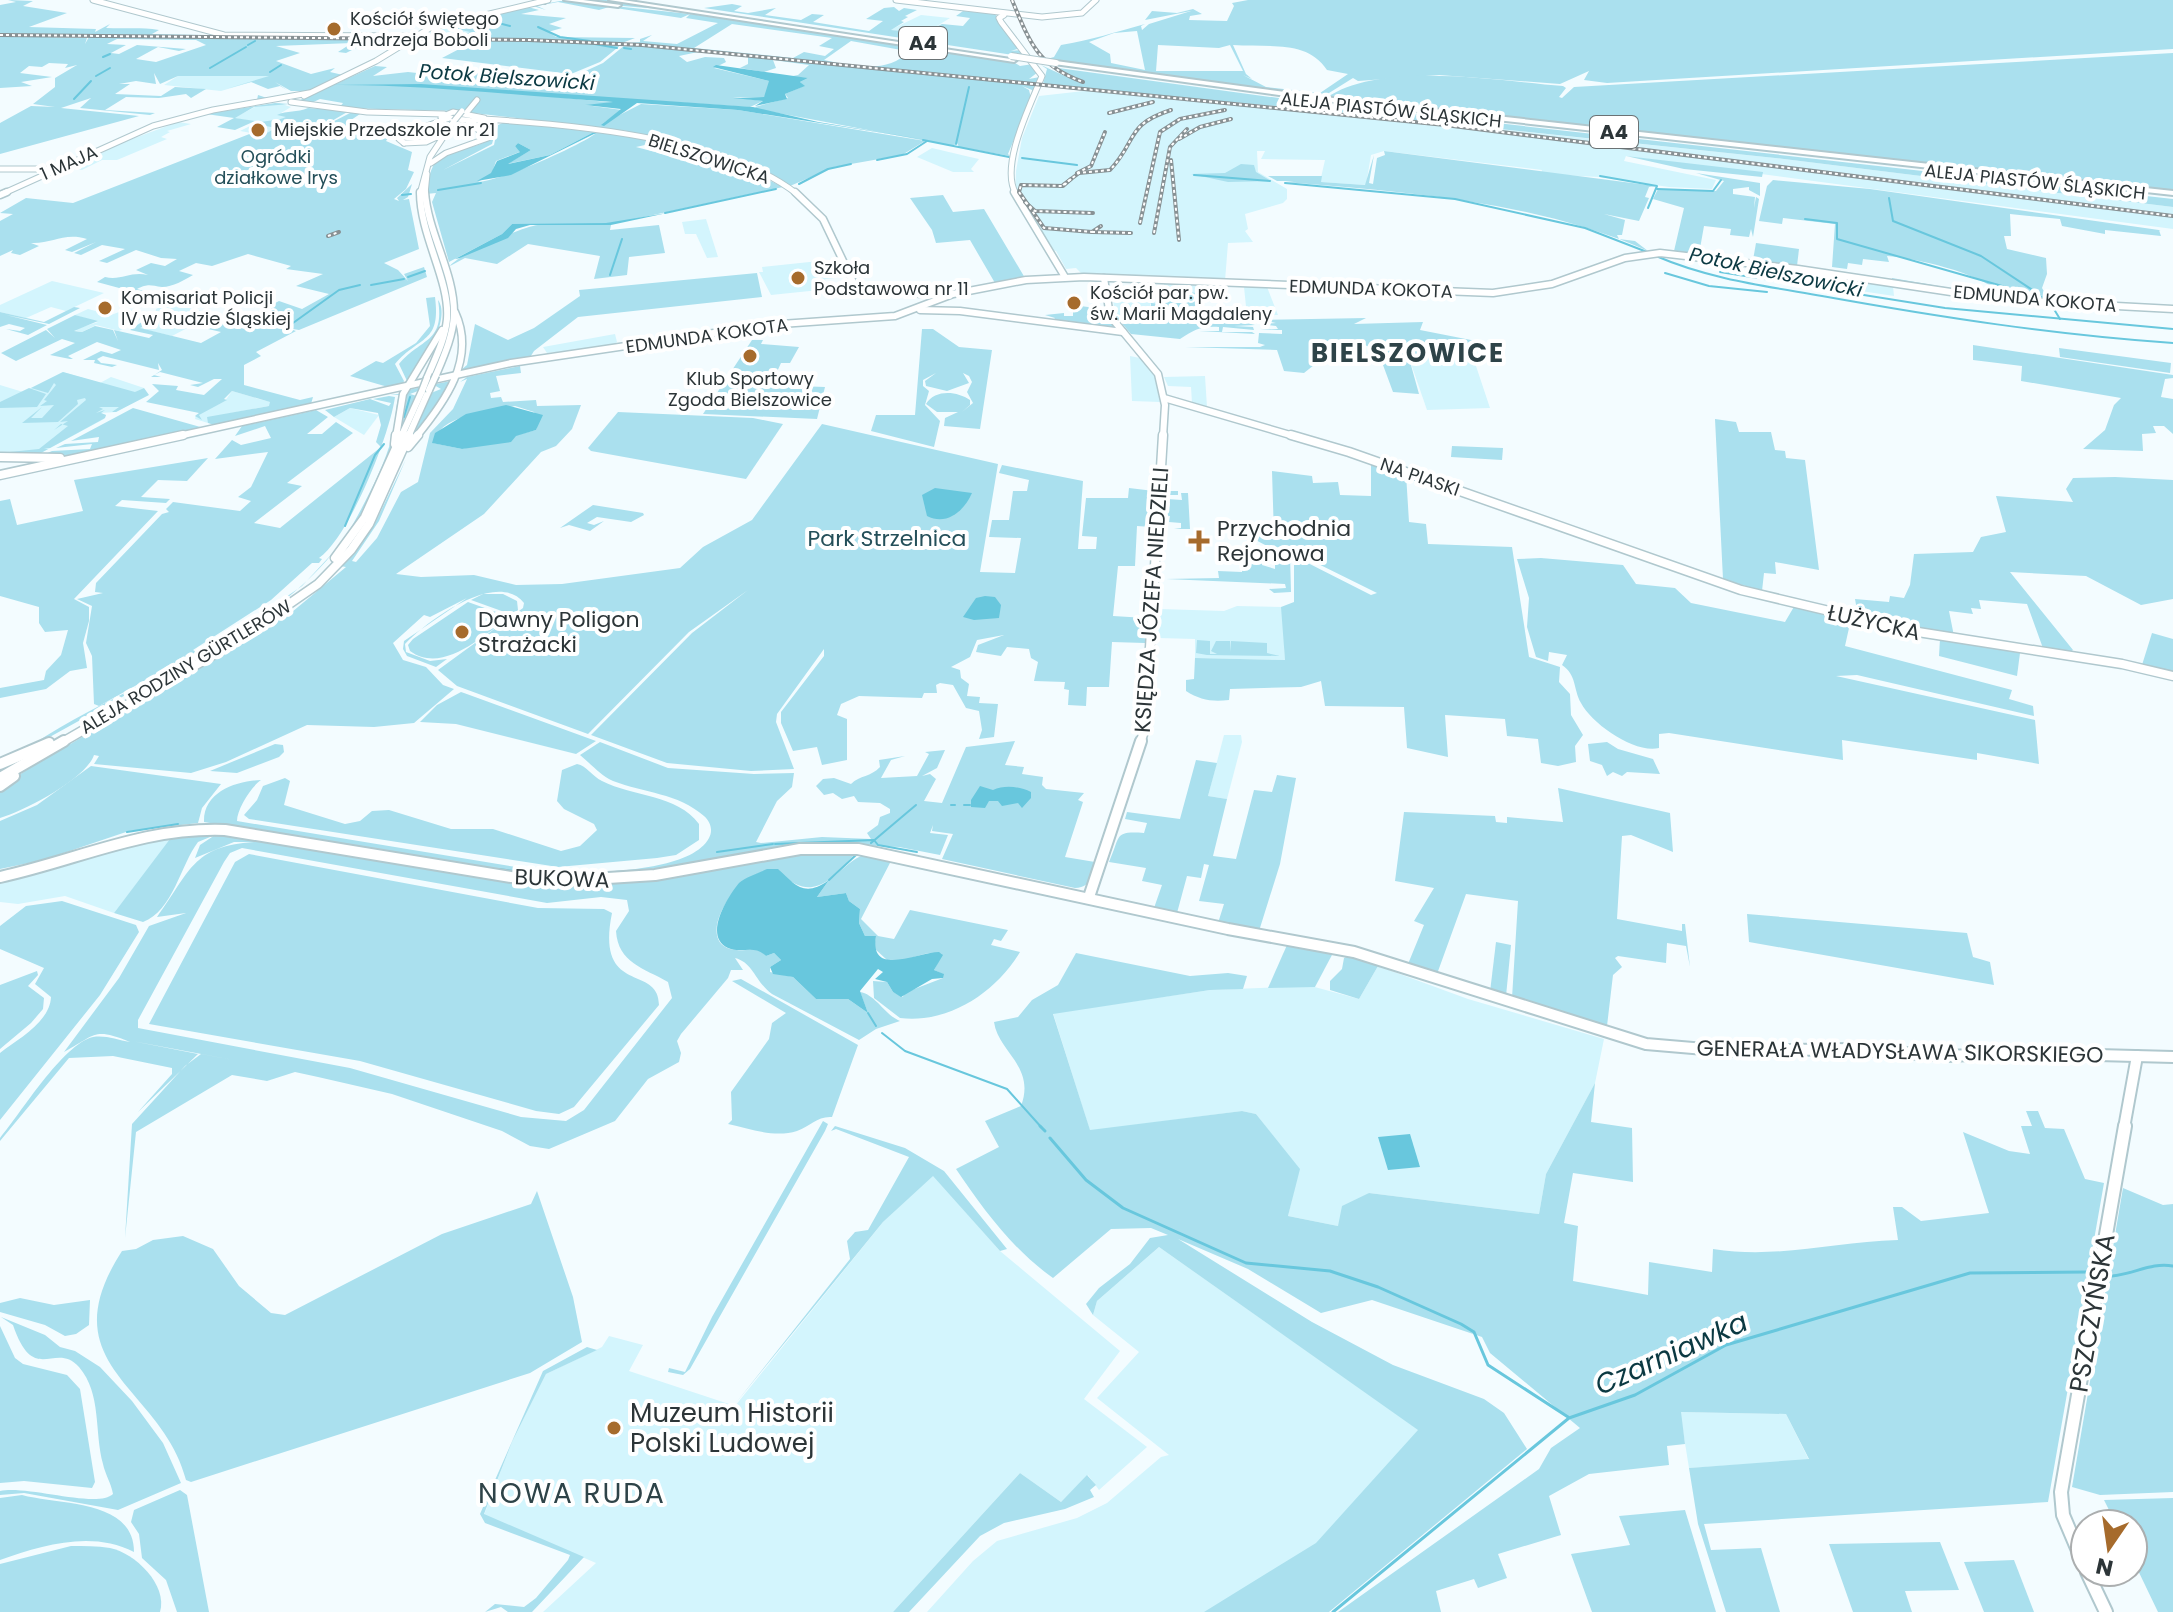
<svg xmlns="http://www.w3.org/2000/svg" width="2173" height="1612" font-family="Poppins,sans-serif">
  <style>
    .built { fill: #d3f5fd }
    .green { fill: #aae0ee; fill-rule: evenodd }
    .water { fill: #68c7dd }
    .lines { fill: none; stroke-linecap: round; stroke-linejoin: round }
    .stream-far1 { stroke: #68c7dd; stroke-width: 2 }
    .stream { stroke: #68c7dd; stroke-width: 3 }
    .secondary-far4-casing { stroke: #b0c8ce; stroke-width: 7 }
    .secondary-far3-casing { stroke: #b0c8ce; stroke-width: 9 }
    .secondary-far2-casing { stroke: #b0c8ce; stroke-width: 11 }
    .secondary-far1-casing { stroke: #b0c8ce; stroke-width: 14 }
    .secondary-casing { stroke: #b0c8ce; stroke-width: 16 }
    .highway-casing { stroke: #b0c8ce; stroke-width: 4 }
    .secondary-far4 { stroke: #fff; stroke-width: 5 }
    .secondary-far3 { stroke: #fff; stroke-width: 6 }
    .secondary-far2 { stroke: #fff; stroke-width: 8 }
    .secondary-far1 { stroke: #fff; stroke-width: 10 }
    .secondary { stroke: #fff; stroke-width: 12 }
    .highway { fill: #fff; fill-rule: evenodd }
    .rail-casing { stroke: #889194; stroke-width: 4 }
    .rail { stroke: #fff; stroke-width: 2; stroke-dasharray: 3; stroke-linecap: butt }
    .secondary-bridge-far1-casing { stroke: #b0c8ce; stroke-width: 7; stroke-linecap: butt }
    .secondary-bridge-casing { stroke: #b0c8ce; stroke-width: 9; stroke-linecap: butt }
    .highway-bridge-casing { stroke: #b0c8ce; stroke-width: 8; stroke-linecap: butt }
    .secondary-bridge-far1 { stroke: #fff; stroke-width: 5 }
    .secondary-bridge { stroke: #fff; stroke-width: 6 }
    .highway-bridge { stroke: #fff; stroke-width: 6 }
    .poi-dot { fill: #a66b2c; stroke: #fff; stroke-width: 3 }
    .labels { text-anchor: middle; stroke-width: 8; stroke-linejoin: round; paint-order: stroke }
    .far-poi-label { font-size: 18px; fill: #2c3538; stroke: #fff; text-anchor: start }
    .far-street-label { font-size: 18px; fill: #2c3538; stroke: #fff }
    .far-park-label { font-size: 18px; fill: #244f59; stroke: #fff }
    .shield { fill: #fff; stroke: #6b7274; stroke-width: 2 }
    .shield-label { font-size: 20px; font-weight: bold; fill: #2c3538 }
    .far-water-label { font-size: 20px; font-style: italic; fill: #0b3942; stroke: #fff }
    .poi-label { font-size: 22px; fill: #2c3538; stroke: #fff; text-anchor: start }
    .park-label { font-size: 22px; fill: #244f59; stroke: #fff }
    .street-label { font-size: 22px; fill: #2c3538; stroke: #fff }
    .far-district-label { font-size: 26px; font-weight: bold; letter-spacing: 2px; fill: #2e4348; stroke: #fff }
    .near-street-label { font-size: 26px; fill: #2c3538; stroke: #fff }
    .near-poi-label { font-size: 26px; fill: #2c3538; stroke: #fff; text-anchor: start }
    .near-water-label { font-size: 28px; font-style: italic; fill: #0b3942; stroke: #fff }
    .near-neighbourhood-label { font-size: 28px; letter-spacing: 2px; fill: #2e4348; stroke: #fff }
  </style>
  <rect width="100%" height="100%" fill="#f3fcff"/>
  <g class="built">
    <polygon points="921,15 950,18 924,34 890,30"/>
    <polygon points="444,26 472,32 458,39 628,43 1038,84 626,45 412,40"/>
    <polygon points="1045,66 1068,77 1154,93 1775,158 2173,207 2173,229 1626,156 1624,161 1716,180 1712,189 1669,187 1599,177 1541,174 1542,170 1384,151 1371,155 1366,185 1320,182 1325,160 1261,159 1265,151 1257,151 1258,172 1287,189 1287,199 1283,203 1245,214 1248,229 1245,231 1253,242 1228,243 1225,281 1083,275 1076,268 1066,269 1056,251 1051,250 1015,194 1016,171 1022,138 1039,96 1084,91 1042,86 1046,80 1058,81 1057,85 1116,91 1076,80"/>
    <polygon points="248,75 272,76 221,91 164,85 178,76"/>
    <polygon points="279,103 291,107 281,113 302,116 263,135 240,131 258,122 234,118 255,107"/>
    <polygon points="178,122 191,124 167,131 170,132 161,137 167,139 117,160 102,160 82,170 64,167 91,160 113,146"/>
    <polygon points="932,148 970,157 979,159 971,169 974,172 953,172 917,157"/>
    <polygon points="706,219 718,257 707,258 696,234 685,234 682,222"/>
    <polygon points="838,259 844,277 825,279 829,289 771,295 759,272 763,272 762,267"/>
    <polygon points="1824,274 1893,286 1894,296 1821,285"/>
    <polygon points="52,281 104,293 66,311 51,307 26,318 0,312 0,305"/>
    <polygon points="1164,283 1201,286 1198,305 1177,296 1164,296 1160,303 1150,304 1151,318 1129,319 1129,311 1125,318 1115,314 1112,293 1164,296"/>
    <polygon points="1244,287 1267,287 1278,315 1247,316"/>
    <polygon points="168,303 214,314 172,336 138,328 155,319 156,309"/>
    <polygon points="88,309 111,315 127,309 152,313 119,331 96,325 82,332 73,330 98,322 75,315"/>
    <polygon points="615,334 617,342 613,346 547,353 543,347"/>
    <polygon points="1472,354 1490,408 1427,410 1409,358"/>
    <polygon points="1130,356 1140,358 1154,374 1160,402 1132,401"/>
    <polygon points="63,372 100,383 111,377 144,388 136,392 146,395 116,412 101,413 106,415 104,419 41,453 0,453 0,385 23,392"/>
    <polygon points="1205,376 1207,407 1192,403 1191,387 1168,386 1164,377"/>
    <polygon points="232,391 259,399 279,404 226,414 208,423 195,419 196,415 225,401"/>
    <polygon points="350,408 379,415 364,435 334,417"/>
    <polygon points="1237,606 1283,607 1285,660 1195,658 1195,639 1158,638 1160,609 1224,611"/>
    <polygon points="1224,735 1241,735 1242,742 1227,799 1208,796"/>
    <polygon points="171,839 114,913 65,896 18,904 0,902 0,880 124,846"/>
    <polygon points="1378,966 1468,999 1604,1039 1595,1083 1546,1174 1539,1214 1369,1193 1338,1226 1288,1216 1299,1169 1256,1114 1242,1111 1090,1131 1053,1013 1210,990 1311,986 1359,999"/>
    <polygon points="933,1175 1000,1251 1120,1351 1084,1399 1147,1447 1099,1490 1088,1475 1061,1502 1020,1473 893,1612 543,1612 596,1563 484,1515 512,1442 546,1374 602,1347 609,1336 643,1345 629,1371 735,1406 883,1222"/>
    <polygon points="1159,1247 1419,1430 1316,1544 1205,1612 927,1612 973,1561 997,1541 1077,1518 1107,1503 1161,1457 1169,1455 1097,1398 1139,1352 1093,1315 1097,1301"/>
    <polygon points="1680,1412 1786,1414 1809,1460 1689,1468"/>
  </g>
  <g class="green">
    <path d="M8,0L33,1L23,6L67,13L29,27L96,29L95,32L110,24L106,28C126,29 141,27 159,30L152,34L365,38L0,35V5L16,2Z"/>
    <polygon points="606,0 672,10 586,3 690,14 681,18 609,7 599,10 558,2 537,6 546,10 533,6 560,1"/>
    <path d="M1248,0H2173V49L1607,83L1584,80L1589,71L1560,84L1439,75L1358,81L1353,78L1321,98L1047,59L1054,57L1061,45C1091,40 1116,32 1145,24L1141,26L1142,30L1149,24L1191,11L1145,20L1152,11L1177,13L1193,9L1202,14L1190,16L1189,20L1227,21L1234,6L1232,3ZM1137,31L1145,70L1111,63L1110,54L1089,42L1114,33ZM1158,45L1219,48L1230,45L1243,71H1156ZM1233,45C1267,48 1307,39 1327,70L1348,74L1320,93L1266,87L1243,75L1252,79L1246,74Z"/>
    <polygon points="732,4 742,6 734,11 748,13 776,8 765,15 801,20 812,14 824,15 813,22 869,31 883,21 866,19 884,8 894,7 899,11 904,8 917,10 905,16 908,17 901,21 904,22 891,30 924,33 942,24 963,26 970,18 956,16 963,11 995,14 1020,48 1011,51 1022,50 1027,57 704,8"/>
    <polygon points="528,7 539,10 521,14 566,18 549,24 562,28 548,32 556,37 635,38 622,43 414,38 441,38 434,36 439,33 460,37 470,32 444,26"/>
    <path d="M690,14L1010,60L1020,66L1033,64L1038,72L1029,79L1040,77L1038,84L628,43L640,42V39L652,35L643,41L677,44L718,23L686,18ZM732,24L832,38L819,46L834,49L825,56L804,52L793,58L694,48ZM851,41L907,51C892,75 847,65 824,60Z"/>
    <path d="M0,36L87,38L85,44L89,37L403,40L383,55L388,49L356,48L346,53L338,52L352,43L276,46L300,53L276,61L311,74L335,68L330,72L343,75C317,86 291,103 257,100L258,95L270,99L303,91H291L275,82L287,90L280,86L268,89L251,82L226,89L269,76H178L160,84L154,73L156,84L136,81L119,84H130L115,94L161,96L175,87L206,89L191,98L186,94L159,98L126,97L105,110L155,113L150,115L80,108L91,98L61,108L139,116L0,154V123L31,106L55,107L33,104L55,87V78L77,65L65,68L68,64L49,63L42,67L29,66L20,73L52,77L21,82L32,86L0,88ZM117,39L196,40L206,45L156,62L136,59L158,47L179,51L186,49L137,45L119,54L111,53L126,45L107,44Z"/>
    <polygon points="475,40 622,44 600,62 571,74 442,58 463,47 407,43"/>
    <polygon points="625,45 1037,85 1032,95 1032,90 1022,86 1029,90 1031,98 1008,154 1010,156 959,147 957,143 953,146 757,109 755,107 788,98 785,94 804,86 800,82 808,78 788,77 798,75 809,65 773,60 776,68 764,72 740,68 748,64 748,57 698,52 679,56 687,62 705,57 724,58 726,62 714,68 769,81 770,87 764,97 733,97 763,101 750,107 485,90 627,104 585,105 622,110 602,124 641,104 738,110 925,141 902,155 834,167 790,186 761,171 627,131 456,111 339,108 343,103 320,99 309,104 298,101 375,66 387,67 373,76 408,72 471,79 476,72 493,74 488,78 510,82 504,86 563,91 572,84 593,85 600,75 579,74 603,63"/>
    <path d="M2173,53V192L1326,98C1381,60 1499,81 1563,86L1566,88L1559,97L1562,98L1574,87Z"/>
    <polygon points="1041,65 1067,77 1051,67 1315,103 1306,109 1043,84 1047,69"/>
    <polygon points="275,103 290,104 254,107 235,118 255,121 235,130 217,127 234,118 206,114"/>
    <polygon points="1318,103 2173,199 2173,207 1775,158 1310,109"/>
    <path d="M308,108L349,111L311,133L352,112H363L348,122L366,123L353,132L366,125L404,130L391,134L386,141L412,152L408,170L414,172L406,189L394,199L399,201L397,198L412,184L408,197L403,200L409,199L419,249L384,263L398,270L408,281L404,274L424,267L427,277L299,330L287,328L296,331L256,352L261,356L244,365V385L300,400L313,397L311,404L217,426L208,423L207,417L269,406L270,402L232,391L224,399L227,400L199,415L202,420L195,416L199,413L146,402L159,391L152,384L178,386L176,390L204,395L222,379H214L198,387L190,385L203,383L160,372L154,375L161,377H151L162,370L158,363L159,370L103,356L97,359L101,363L117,365L112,367L94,363L95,360H83L101,351L112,354L121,350L97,342L68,356L73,359H70L50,355L75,343L62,339L16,361L1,353L46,330L55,338L47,329L75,315L98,321L74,331L82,332L95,326L113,330L118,341L114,330L149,338L153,335L130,330L152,315L153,321L140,328L201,343L221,332L195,326L216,315L246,318L279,301L302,309L329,294L296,286L323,274L286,269L291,266L248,254L212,266L196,263L179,271L193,275C184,280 173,287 162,287C151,286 149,283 137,289L150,293L145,295L97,282L105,277C121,281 130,271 148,275L136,270L151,263L165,266L177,259L161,258L136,250L107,263L99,261L125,249L102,245L81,255L74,253L96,242L72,252L65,250L87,239C64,232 52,244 31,243L39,246L20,255L11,253L13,250L0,256V221L13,214L0,213L26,198L73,203L252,133L263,135L276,128L256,124C267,119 275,122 286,117L277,115C287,110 297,113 308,108Z"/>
    <path d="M452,113L498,122L492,144L443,170L494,145L498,125L505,122L638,137L685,151L680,153L654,143L636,147L674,157L688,152L750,171L783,187L621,222L566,226L512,224L502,234L449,262L432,202L436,193L426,194C428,185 429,171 435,163C448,145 480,152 491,136L474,124L447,118ZM592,133L595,134C577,147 498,182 478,182L492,173L496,161L522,151L515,146L518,143L531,150L507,164L550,155Z"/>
    <path d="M1384,151L1655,186L1649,187L1645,197L1649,198L1639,221L1604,214L1625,220L1622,235H1617L1619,239L1635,241L1648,251C1535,201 1407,192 1285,182L1294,181H1277L1268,176H1322L1321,182L1365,185L1374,155L1369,183L1373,184L1377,158L1385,155Z"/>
    <polygon points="1626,156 1763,172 1762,177 1684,169"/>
    <polygon points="1241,164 1254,165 1256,172 1271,181 1228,182 1191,174 1225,173"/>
    <polygon points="1696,173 1760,183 1760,196 1749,190 1749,187 1733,189 1733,194 1755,197 1754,208 1756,197 1759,199 1753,237 1751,229 1749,237 1730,235 1731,229 1704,226 1699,254 1674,251 1684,208 1653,199 1658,189 1716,191 1724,181"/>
    <path d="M1773,180L1870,189L2173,232L2159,230L2161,236L2105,230V234L2062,226L2060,219L2010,214L2011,236H2004L2007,249L2046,258L2047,274L2042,288L2049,300L2002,298L1892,281V278L1991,295L1998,292C1980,273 1915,258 1887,256L1889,262L1863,259L1862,265L1848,263L1847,269L1832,267L1835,224L1783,218L1782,224L1759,221L1767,186Z"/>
    <polygon points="943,195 953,212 984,209 1025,278 995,283 970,240 936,243 932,230 910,198"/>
    <path d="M538,225H611L610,230L659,225L665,253L629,257L627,275L594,279L600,256L528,244L497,264L465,258L450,266C457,255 524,226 538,225Z"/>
    <polygon points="1756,243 1799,249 1797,266 1753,260"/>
    <polygon points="757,273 762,297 578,317 534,351 529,359 461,370 467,365 475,324 508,340 534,328 580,296 579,290"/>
    <path d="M1179,292L1200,293L1197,311L1159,307V319L1193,318V323H1200L1204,312L1203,323L1223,324L1231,319L1255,325L1234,326L1253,327L1254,330L1223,327L1222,332H1252L1255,334L1199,331H1219V327C1199,326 1195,330 1180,339L1131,334L1113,313L1114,309L1120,318L1125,317L1124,310H1129V318H1150L1151,303L1161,304L1166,296H1177Z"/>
    <path d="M435,297C441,344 420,335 395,364L404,381L402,386L388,387L350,376L376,361L383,363L416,343L430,326L426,298Z"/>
    <path d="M438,300C452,319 422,366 407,381L399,364C421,338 445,343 438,300Z"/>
    <polygon points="1073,305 1103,309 1116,329 1052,322 1055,318 1045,315 1064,313 1064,316 1073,316 1073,310 1067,310"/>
    <polygon points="74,307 80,308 49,324 6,315 47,325 28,335 6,329 20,331 25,328 9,324 0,327 0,312 44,322"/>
    <polygon points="1366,318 1354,324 1423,322 1420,330 1476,341 1472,349 1464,349 1463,354 1409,358 1419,394 1393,392 1383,365 1383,354 1365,345 1352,345 1352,354 1346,360 1334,359 1341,352 1331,346 1314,346 1314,365 1304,373 1284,371 1277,350 1185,347 1260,347 1265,345 1258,343 1259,333 1282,334 1282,330 1260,330 1278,329 1276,326 1260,324 1276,323 1261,320"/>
    <path d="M922,329H933L959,347L992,350L980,429L944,426L945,418L958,412H937L926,404C935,389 957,391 970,400V405L962,412L973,403L967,392L972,382L969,376L963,373L969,383L947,391L926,386L925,381L936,373L923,380V386L929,391L925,405L940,421L934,447L871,431L876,415H915Z"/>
    <polygon points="752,340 763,340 761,344 799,347 790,363 781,363 771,385 825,387 817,419 703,414"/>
    <polygon points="1973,345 2173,375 2173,378 2165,379 2161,397 2173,399 2173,434 2164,426 2153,426 2156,433 2142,434 2143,451 2083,449 2105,430 2114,405 2121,398 2021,381 2022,366 1973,360"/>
    <polygon points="2059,348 2171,363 2170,373 2060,357"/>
    <path d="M520,366L521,373L496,376L500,391L490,393L491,398L501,397L503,402L536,400L537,406L581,405L572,429L556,446L541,452L484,514L396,574L421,577L474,575L516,585L562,584L680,568L703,547L752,520L822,424L998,464L980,572L1015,573L1021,538L989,537L992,520H1009L1013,491H1027L1029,480L999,473L1002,465L1083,481L1078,549H1096L1097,537L1082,536L1086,498H1128L1129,488L1154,491V539H1151V527L1137,526L1135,566H1118L1113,616L1146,618L1145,643L1112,642L1109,687H1087L1086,706L1068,705L1069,690L1064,689L1065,682L1034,681L1038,662L1031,658L1029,649L1007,647L1001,656L976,652L978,645L1004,635L977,640L970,657L951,667L960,670L961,678L969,684L967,696L980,697L979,703L998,704L994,737L979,739L982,730L979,711L966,708L953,685L940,683L936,685L937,693H924L922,698L859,696L841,704L837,715L847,719V760L822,765L817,747L793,751L781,723V712L824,656V649L777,714L776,722L794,769L751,771L667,763L591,735L692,633L748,590L689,632L588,734L457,686L438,670L523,608L524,603C497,569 427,621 405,644L406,652L430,661L447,659L436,667L407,656L403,649L404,641L467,598L430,617L424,615L393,643L403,660L426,667L443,685L454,689L414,723L374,727L307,725L226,762L191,773L94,764L99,756L94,755C86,779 24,811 0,818V789L25,771L292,612L346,567L340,566L376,521L406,459L379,521L352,561L356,562L377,538L401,492L418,482L430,433L453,409L467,379L460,382L467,377ZM515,406L534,412L539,420L536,430L462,449L433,443C440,414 489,412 515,406Z"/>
    <polygon points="63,372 135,392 144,388 149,395 116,412 112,412 119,407 99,407 103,409 96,413 105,410 101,413 106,415 105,418 50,448 44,448 48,449 39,454 0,453 39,449 68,426 61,424 54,430 68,421 60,422 86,400 85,398 77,400 78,404 58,422 22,423 42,407 31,418 42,418 54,405 40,406 47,401 44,400 56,385 54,383 48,393 31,388"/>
    <polygon points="455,380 453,383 409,443 431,393 441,389 434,385 410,394 417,396 400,433 408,390"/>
    <polygon points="29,388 46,394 37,407 0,408 0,402"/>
    <path d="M390,394H400L393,444L361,514L342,543L302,586L216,645L19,754C125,678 294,637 358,515C371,491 385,463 392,437C396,423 395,408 399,395Z"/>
    <path d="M389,396L395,397C390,434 350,536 319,558L322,559L319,563H312L271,600L193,650L196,652L99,706L94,704L92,656L86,643L92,606L77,599L103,593L95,592L96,583L162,514L169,512L166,509L173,502L240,511L251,501L238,497L251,487L268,452L215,459L232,440L241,445L271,438L265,426L235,436L242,426L316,410L328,417L307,434H322L336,422L353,433L287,483L302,486L254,523L280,528L381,447L376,442L381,425L378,413L350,408L334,417L325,410L370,399L389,406L391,403L373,399Z"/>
    <polygon points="133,408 204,428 76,456 43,455 52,451 90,449 92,444 56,448 65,444 98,442 99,437 71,441"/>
    <polygon points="618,412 753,418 783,424 746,479 591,451 588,448"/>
    <polygon points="1715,419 1736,422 1739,432 1771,432 1775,450 1785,451 1786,458 1805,460 1819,570 1775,562 1776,574 1764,573 1762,591 1723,579"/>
    <polygon points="1452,446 1503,448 1502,460 1451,457"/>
    <polygon points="208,458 187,481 158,480 141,497 170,499 166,503 122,500 115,506 158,511 74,599 89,607 89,621 83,643 87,668 70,671 46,689 0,698 0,688 44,680 46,671 61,655 68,630 45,632 39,623 39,607 0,596 0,501 10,499 17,525 83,511 74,480"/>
    <path d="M1371,462L1406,474L1409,522L1426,524L1428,544L1512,547L1529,657L1560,667L1559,682L1570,694L1571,715L1583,735L1575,746L1576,762L1558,766L1541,763L1538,739L1507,736L1505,719L1445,715L1448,757L1407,748L1404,707L1325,706L1321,681L1301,687L1230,689L1229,700C1212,702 1200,700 1186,691V680L1194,679L1195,658L1285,660L1281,607L1294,602V556L1371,595L1377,593L1286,548L1269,547L1242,533L1245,524L1274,536L1272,471L1312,476L1313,483L1338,482L1340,495L1371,496Z"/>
    <polygon points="2115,477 2173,480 2173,599 2141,605 2086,576 2010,572 2073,650 2069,653 2044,651 2027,604 1979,600 1981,609 1971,608 1973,614 1949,611 1954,636 1858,616 1855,599 1889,602 1890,596 1904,598 1910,585 1914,554 1973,552 1981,537 2006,532 1996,496 2073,502 2066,489 2073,478"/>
    <polygon points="1165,491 1178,491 1178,495 1167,495 1167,499 1182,500 1181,493 1188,493 1190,529 1174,529 1181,528 1181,523 1169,522 1170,516 1164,517 1164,505 1169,508 1170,503 1164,504"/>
    <polygon points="593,505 643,513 644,515 631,522 597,517 587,523 594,525 604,521 590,531 569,525 560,528"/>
    <polygon points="1246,552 1262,552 1262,565 1275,569 1275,554 1267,553 1263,557 1263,552 1290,554 1291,592 1274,593 1269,589 1286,588 1285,584 1166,579 1219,578 1218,571 1242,572 1242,557 1231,559 1231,555"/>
    <path d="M1541,558L1623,565L1636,584L1675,588L1691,603L1785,622L1795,605L1851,619L1845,646L2012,690L2009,699L2033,706L2034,716L1857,675L1836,676L2035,720L2039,764L1977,753V760L1842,740L1843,760L1669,733L1659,734V748C1635,754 1592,724 1581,703C1573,689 1577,675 1562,665L1567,655L1549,652L1548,661L1536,657L1527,627L1529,598L1517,559Z"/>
    <polygon points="483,594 503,594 517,601 518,610 513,615 471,600"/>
    <path d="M468,602L510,617C483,635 443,675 410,651L408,645L413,639Z"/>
    <polygon points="2152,633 2173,639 2173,673 2142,665"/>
    <polygon points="1940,639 2020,653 2017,676 1939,656"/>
    <polygon points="1197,640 1210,641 1210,654 1217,654 1211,651 1216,641 1230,641 1231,652 1231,641 1267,643 1267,653 1280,656 1207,655 1196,653"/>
    <polygon points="461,692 464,693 596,741 576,754 456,724 420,722 437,705"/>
    <path d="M1015,741L1005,765L1024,767L1022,774L1043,777L1042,785L1046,789L1084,793L1078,800L1083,802L1065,857L1095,862L1100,850C1095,867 1094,888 1075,888L942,859L953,834L932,831L933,825L930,833L948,835L940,855L899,847L811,843L633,872L553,875L490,869L204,822C203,792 236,781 261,780C251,787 237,809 237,821L534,870C573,874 689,876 709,838C713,831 711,822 704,816C678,793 644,793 613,781C600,775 591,764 580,755L600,742L668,768L754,774L794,773L792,787L777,801L756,842L761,843L822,837L871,839L867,833L878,825L880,817L890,813V809L880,803L858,802L854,796L842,799L833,793L824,795L816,786L823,779L834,778L851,784C860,775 871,777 880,767L879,760L905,756L891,760L881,778L917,776L929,754L925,752L945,750L937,768L922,776L930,774L936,779L924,801L942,803L966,747Z"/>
    <polygon points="1607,742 1618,749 1653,759 1660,774 1627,772 1622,776 1613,772 1607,776 1602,765 1590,761 1588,744"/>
    <polygon points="275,744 283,745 284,752 279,757 237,773 210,771"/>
    <path d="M1196,760L1217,763L1208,796L1227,799L1213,856L1236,859L1254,790L1272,792L1277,775L1296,778L1280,864L1259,931L1218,923L1224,904L1199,901L1209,865L1204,864L1201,878L1187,876L1177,913L1154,908L1162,885L1142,881L1146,868L1109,862C1121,836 1113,831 1144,833L1147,823L1125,819L1127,812L1180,819Z"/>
    <path d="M577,764C587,766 592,776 602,781C633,797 677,794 699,824V840L676,855L657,858L558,867L249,819L244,815L257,800L263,786L285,778L290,781L284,805L345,824L360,821L372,811L389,810L451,829H493L561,851L580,846L597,830L594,824L564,809L557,801L562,770Z"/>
    <polygon points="91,766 221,784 202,808 198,823 129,831 43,860 0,869 0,821 37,805"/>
    <polygon points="1558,788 1670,813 1673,852 1631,835 1622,836 1617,919 1682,931 1682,924 1685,924 1690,967 1686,946 1667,943 1666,963 1618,956 1615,958 1622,967 1613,975 1607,1026 1512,998 1518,901 1466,894 1437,974 1408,964 1424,925 1414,921 1434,888 1395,881 1404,812 1495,816 1496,822 1507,823 1507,817 1563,822"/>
    <path d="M187,831L226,833L508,879L566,884L651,878L798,852L856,853L830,880C862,852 864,847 907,860L906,864L891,861L861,919L878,936L894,939L910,910L1008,930L1001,941L994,939L991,945L1020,952C996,992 949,1024 900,1018L874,998L873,981L887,982L893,992L903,997L904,993L943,978V974L934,970L942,954C925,948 906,965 887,960L874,948L876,936H865L859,923L860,909L849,901L846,893L817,897L829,880C810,892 800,888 782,876L779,870C740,864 693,938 730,949C740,952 750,948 761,950L766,956L774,953L781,960L770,967V972L793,977L816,999H848L868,1013L860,992C875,994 885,1015 900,1021L876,1029L859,1040L772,994C755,982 754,963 735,958L743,970H731L728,978L681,1034L677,1041L681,1053L679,1062L648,1079L615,1121L549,1149L530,1146L502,1131L392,1094L318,1077L295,1072L267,1081L232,1075L136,1132L125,1238L132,1124L185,1066L201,1054L287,1070L132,1041L198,1054L138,1112L172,1074V1068L113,1056L69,1058L0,1141V1138C21,1113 63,1044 93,1037C106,1035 117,1040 130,1042C93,1027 96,1035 64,1052L119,978L149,926L186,913L157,917C190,872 192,846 254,842H234L195,858L200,845L215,835L198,842C181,864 173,911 143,922L114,913L170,839L124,846L95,857L83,855L149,835ZM242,848L547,903L601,897L627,900L629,911L616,931C618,963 644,968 668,982L672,998L584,1110L566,1121L521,1117L350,1068L138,1028V1020L224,862L230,853Z"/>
    <path d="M249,854L538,908L604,909L612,913C595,997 659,963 659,1005L574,1107L559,1114L536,1111L360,1061L149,1024L235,862Z"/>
    <path d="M62,901L136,925L139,932L100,995L0,1120V1053C18,1039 50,1022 51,997L35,984L44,968L0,949V926L26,906Z"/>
    <polygon points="1747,914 1967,933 1973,957 1990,962 1994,985 1749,942"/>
    <polygon points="1496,942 1511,945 1506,996 1490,992"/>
    <polygon points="1287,945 1333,953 1315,987 1268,988"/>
    <path d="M1076,953L1190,976L1228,973L1247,976L1243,989L1210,990L1053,1014L1090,1130L1242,1111L1256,1114L1300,1169L1288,1216L1338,1226L1342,1206L1369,1193L1539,1214L1546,1174L1595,1083L1591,1122L1632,1128L1633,1182L1573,1173L1564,1223L1578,1226L1573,1281L1648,1295L1649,1262L1712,1272L1713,1249C1778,1259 1833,1242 1898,1240L1893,1207H1902L1921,1221L1989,1213L1963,1132L2009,1151L2030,1154L2021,1126H2032L2026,1111H2038L2045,1128L2064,1129L2085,1179L2104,1183L2048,1502L1704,1524L1711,1550L1761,1548L1780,1612H1726L1698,1524L1689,1468L1809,1459L1786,1414L1681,1412L1685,1444L1667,1446L1669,1465L1589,1474L1549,1496L1561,1535L1498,1554L1507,1578L1478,1588L1474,1579L1436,1591L1441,1612H1338L1539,1469L1551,1448L1580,1428L1490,1353L1482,1337L1372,1300L1321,1313L1248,1269L1178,1239L1312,1322L1393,1365L1484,1399L1504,1413L1527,1449L1329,1612H1204L1316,1543L1418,1430L1159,1247L1097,1301L1093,1315L1086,1304L1099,1288L1130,1264L1150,1238L1168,1235L1151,1228L1111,1229L1053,1278C1013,1250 983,1209 956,1169L999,1147L985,1121L1021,1106C1036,1066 998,1052 994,1022L1018,1017L1032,1000L1058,985Z"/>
    <polygon points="1348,956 1378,966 1359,999 1330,990 1330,981 1342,969 1344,958"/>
    <polygon points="37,971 38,975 28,986 44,998 43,1009 31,1023 0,1049 0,985"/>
    <path d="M741,979L858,1045L832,1117C817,1116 811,1126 797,1131C775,1138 750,1129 728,1124L732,1120L731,1092L769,1039L772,1023L786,1013L732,981Z"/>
    <polygon points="823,1121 828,1124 825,1131 690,1369 683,1375 668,1372 669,1368 685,1372 712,1317"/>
    <polygon points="835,1126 905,1148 944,1171 1007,1249 1000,1251 933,1176 883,1222 735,1404 850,1259 847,1241 855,1232 868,1230 909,1157 836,1129 831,1131"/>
    <polygon points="2123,1188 2163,1205 2173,1204 2173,1492 2100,1495 2072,1487"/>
    <path d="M537,1191L573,1297L582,1342L530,1373L191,1482L186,1480C162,1386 47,1367 122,1251L136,1249L153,1240L183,1236L213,1249L239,1286L271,1313L285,1315L442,1234L531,1204Z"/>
    <polygon points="20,1298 54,1305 90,1300 89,1325 76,1334 65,1336 45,1325 0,1312 0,1303"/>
    <path d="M1,1317L45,1335L60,1347L75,1351L100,1367L132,1401L163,1443L181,1483L118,1510L24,1493L0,1495V1491C28,1485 97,1509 113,1494C111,1483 105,1474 103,1464C94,1432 102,1394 79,1367C55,1340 34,1387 13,1325Z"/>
    <polygon points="0,1326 15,1358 23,1364 67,1375 80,1389 95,1482 92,1488 24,1481 0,1483"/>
    <polygon points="587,1347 597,1350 546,1374 512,1442 484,1514 584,1557 532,1612 508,1612 501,1607 485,1612 495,1604 524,1607 536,1598 568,1560 570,1555 485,1523 480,1514 543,1371"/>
    <polygon points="1020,1473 1061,1502 1087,1475 1096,1485 1090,1490 1094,1497 1065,1509 1004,1523 980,1536 909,1612 893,1612"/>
    <polygon points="180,1490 187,1495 209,1612 177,1612 166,1580 142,1558 139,1534 131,1522 134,1510"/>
    <path d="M22,1495C59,1505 134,1499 134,1552C92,1530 42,1545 0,1560V1498Z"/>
    <polygon points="2173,1498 2173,1612 2158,1612 2133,1560 2133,1524 2116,1524 2104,1500"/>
    <polygon points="1685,1510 1716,1612 1592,1612 1571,1554 1630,1545 1619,1516"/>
    <polygon points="1940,1542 1959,1590 1905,1591 1912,1612 1853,1612 1829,1544"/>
    <path d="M71,1546C84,1546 97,1546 110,1548C135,1553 168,1585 160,1612H0V1564Z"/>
    <polygon points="2014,1560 2034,1612 1984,1612 1964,1562"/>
  </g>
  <g class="water">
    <polygon points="716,65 808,78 800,82 805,86 785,94 787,99 755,106 763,101 733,98 764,97 769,81 713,67"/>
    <path d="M421,84L753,107L818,122L927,140L738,110L637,103L604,126L601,125L621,109L585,105L613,102C518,96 425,84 330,85Z"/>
    <polygon points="592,133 596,133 511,175 477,181 491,173 497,161 520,152 515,146 518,143 531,150 508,164 550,155"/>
    <polygon points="667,213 611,225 530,225 516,229 508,238 460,258 455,259 502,234 512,224 606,223"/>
    <polygon points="506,405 543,415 536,430 516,436 511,442 462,449 432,443 435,433 466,414"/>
    <path d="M935,488L972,493C964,511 947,526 927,516L922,495Z"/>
    <polygon points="985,596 995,597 1001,605 999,618 974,620 963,617 976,598"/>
    <path d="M980,786L993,790C1004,785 1019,786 1031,792V798L1022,808L1018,803L1002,806L998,801H989L985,808L971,807V800Z"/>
    <path d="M767,869H778C794,883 803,899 829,880L817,897L846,893L849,901L860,909L859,923L865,936H876C869,978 918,952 939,952L943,955L934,970L944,974L943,978L932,979L901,997L893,992L887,982L875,979L883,972L878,969L860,991L868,1013L848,999H816L793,977L773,974L770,967L781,960L774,953L766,956C754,944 742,954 728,948C702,936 729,895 739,883C745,877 759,873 767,869Z"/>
    <polygon points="1410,1134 1420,1167 1388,1170 1378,1137"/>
  </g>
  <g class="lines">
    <g class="stream-far1">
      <polyline points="483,19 510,26"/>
      <polyline points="538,27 560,37 590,41"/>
      <polyline points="589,43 617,48"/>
      <polyline points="248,45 255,41"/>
      <polyline points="624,48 631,49"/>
      <polyline points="103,57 110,54"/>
      <polyline points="210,68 246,47"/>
      <polyline points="270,72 281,65"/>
      <polyline points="96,76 110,68"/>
      <polyline points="74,99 91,81"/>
      <polyline points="923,140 1009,157"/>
      <polyline points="956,144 969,87"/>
      <polyline points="1022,158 1077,165"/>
      <polyline points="877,160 907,154 927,141"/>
      <polyline points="1194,175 1270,181"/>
      <polyline points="1600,176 1657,186 1648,208"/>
      <polyline points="1285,183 1455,199 1585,228 1647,252"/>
      <polyline points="799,184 828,169 851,164"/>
      <polyline points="1657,189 1713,191 1721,180"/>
      <polyline points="438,190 481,183"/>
      <polyline points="402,195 411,194"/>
      <polyline points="1889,198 1893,221 1981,256 2040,295"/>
      <polyline points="665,213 776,189"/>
      <polyline points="1805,219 1837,223 1837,239 2044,298"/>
      <path d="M1656,256C1709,279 1765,286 1822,296C1939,317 2055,335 2173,343"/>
      <polyline points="1720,272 1945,308 2173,329"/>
      <polyline points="1665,273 1709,286 1767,292"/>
      <polyline points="610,275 622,239"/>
      <polyline points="408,277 425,271"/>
      <polyline points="371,285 404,279"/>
      <polyline points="2052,306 2060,319"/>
      <polyline points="293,323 339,290 360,285"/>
      <polyline points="404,417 410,397"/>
      <polyline points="345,526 375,455 384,444"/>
      <polyline points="951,805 955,805"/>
      <polyline points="964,805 970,805"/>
      <polyline points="127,832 178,824"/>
      <polyline points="871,843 916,805"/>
      <polyline points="775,844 874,840 878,845 917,852"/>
      <polyline points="717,852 773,844"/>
      <polyline points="499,869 535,874"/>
      <polyline points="649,871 688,864"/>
      <polyline points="829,880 856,855"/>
      <polyline points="868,1013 876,1026"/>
      <polyline points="882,1033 905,1051 1007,1089 1042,1128"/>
    </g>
    <g class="stream">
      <polyline points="1040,1126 1045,1131"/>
      <polyline points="1050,1138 1086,1180 1123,1208 1246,1263 1330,1271 1378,1287 1461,1324 1474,1332 1488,1365 1568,1417"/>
      <path d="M2112,1276C2135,1274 2151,1262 2173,1266"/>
      <polyline points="1333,1612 1569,1418 1635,1395 1726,1345 1970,1273 2087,1272"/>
    </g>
    <defs>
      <g id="secondary-far4">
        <polyline points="93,0 224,35 412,36"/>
        <polyline points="896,0 1042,17 1082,13 1096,0"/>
        <path d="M1004,15L999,18L1001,22L1042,76C1031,104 999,166 1016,194"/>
        <polyline points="304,96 376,61 430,28 548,0"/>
        <polyline points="291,102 367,112 444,114"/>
        <polygon points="453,112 484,118 473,121 441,117"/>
        <polyline points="467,112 477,100"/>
        <path d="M482,119C570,124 727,138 797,194"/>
        <polyline points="404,143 399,139 403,134 447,119"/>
        <polyline points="404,143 426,142 441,135"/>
        <polyline points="431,163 446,153 488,138 468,121"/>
        <polyline points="0,169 53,169"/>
        <polyline points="2,194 153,126 213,110 309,93"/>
        <polyline points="420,194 430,157 454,121"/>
        <polyline points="425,194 427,174"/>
      </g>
      <g id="secondary-far3">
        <path d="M420,192C420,236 450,280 447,319C445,340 435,359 427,378"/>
        <path d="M425,192C428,234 455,273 454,315C453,336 444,356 436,375"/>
        <polyline points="795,192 823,219 855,286 938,296"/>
        <polyline points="1014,192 1065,277"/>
        <polyline points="0,195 7,192"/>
        <polyline points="1104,278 1110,316 1158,374 1165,405 1163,437"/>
        <polyline points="920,310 960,311 1123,332"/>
        <polyline points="1164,398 1297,437"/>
        <polyline points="174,437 511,363 767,325 895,316 953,294 1026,280 1084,277 1493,293 1552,284 1625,258 1660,253 1798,269 2004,300 2173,309"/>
        <polyline points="396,437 403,394 442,330"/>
        <polyline points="401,437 422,391"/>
        <polyline points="408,437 429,390"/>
        <path d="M416,437C444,403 477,359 455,312"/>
      </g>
      <g id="secondary-far2">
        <polyline points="1291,435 1349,452 1741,590 1918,632 2122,664 2173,676"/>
        <polyline points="395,444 396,435"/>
        <polyline points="408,447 418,435"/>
        <polyline points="0,457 60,458"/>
        <polyline points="0,475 183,435"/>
        <polyline points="335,558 365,517 402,435"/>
        <polyline points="61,743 227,647 318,584 351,550 369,524 409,435"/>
        <polyline points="1140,743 1145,729 1163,435"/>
      </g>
      <g id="secondary-far1">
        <polyline points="0,764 49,743"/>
        <polyline points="0,778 64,741"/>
        <polyline points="0,786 14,776"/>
        <path d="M0,877C78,860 143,827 225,830L511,877L561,881L655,875L800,849H858L1228,929L1354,952L1646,1044L1728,1051L1851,1049L1947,1056L2021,1053L2173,1057"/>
        <polyline points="1089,897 1141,741"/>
        <polyline points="2124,1128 2137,1056"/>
      </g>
      <g id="secondary">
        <polyline points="2085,1567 2063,1515 2061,1492 2125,1126"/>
        <polyline points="2087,1572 2106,1612"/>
      </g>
      <g id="highway">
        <polygon points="543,0 549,0 545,3"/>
        <polygon points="564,0 583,0 621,5 618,7"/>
        <polygon points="609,0 623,0 1017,60 1014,62"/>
        <polygon points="1056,61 1315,96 2173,191 2173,195 1315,100 1054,64 1054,62"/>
      </g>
    </defs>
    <use href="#secondary-far4" class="secondary-far4-casing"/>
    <use href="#secondary-far3" class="secondary-far3-casing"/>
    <use href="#secondary-far2" class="secondary-far2-casing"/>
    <use href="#secondary-far1" class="secondary-far1-casing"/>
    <use href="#secondary" class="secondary-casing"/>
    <use href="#highway" class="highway-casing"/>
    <use href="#secondary-far4" class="secondary-far4"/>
    <use href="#secondary-far3" class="secondary-far3"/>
    <use href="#secondary-far2" class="secondary-far2"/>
    <use href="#secondary-far1" class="secondary-far1"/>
    <use href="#secondary" class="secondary"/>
    <use href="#highway" class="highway"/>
    <defs>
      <g id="rail">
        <path d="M1012,0C1030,43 1037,65 1083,82"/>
        <polyline points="0,35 529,40 642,45 1445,125 2173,216"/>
        <polyline points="1109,113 1153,102"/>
        <polyline points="1179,139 1200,127 1231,119"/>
        <polyline points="1171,160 1179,240"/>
        <polyline points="1077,173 1091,166 1105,132"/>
        <polyline points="1071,179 1063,186 1021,185 1019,192 1044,228 1092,232 1101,226"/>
        <path d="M1063,185L1079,173L1110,170C1138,140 1125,125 1171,110"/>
        <polyline points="1025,202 1035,211 1093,213"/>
        <polyline points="1140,223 1160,132 1180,119 1225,110"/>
        <polyline points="1092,232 1131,233"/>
        <polyline points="1154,233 1170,147 1187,129"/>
        <polyline points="328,236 339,232"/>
      </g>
    </defs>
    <use href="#rail" class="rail-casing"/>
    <use href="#rail" class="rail"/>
    <defs>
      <polyline id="secondary-bridge-far1" points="454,121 462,111"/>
      <g id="secondary-bridge">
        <polyline points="429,390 436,375"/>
        <polyline points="422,391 427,378"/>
      </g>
      <polyline id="highway-bridge" points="1011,56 1056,63"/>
    </defs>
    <use href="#secondary-bridge-far1" class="secondary-bridge-far1-casing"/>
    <use href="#secondary-bridge" class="secondary-bridge-casing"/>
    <use href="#highway-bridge" class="highway-bridge-casing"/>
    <use href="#secondary-bridge-far1" class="secondary-bridge-far1"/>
    <use href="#secondary-bridge" class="secondary-bridge"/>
    <use href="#highway-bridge" class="highway-bridge"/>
  </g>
  <g class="poi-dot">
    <circle cx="334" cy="29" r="8"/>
    <circle cx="258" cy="130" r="8"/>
    <circle cx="798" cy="278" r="8"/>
    <circle cx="1074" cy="303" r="8"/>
    <circle cx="105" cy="308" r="8"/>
    <circle cx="750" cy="356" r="8"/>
    <path d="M1195 529h8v8h8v8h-8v8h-8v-8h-8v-8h8z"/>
    <circle cx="462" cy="632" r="8"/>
    <circle cx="614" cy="1428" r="8"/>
  </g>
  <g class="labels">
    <g class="far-poi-label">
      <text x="350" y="25">Kościół świętego<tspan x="350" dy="21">Andrzeja Boboli</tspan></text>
      <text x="274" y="136">Miejskie Przedszkole nr 21</text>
      <text x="814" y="274">Szkoła<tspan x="814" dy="21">Podstawowa nr 11</tspan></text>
      <text x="1090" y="299">Kościół par. pw.<tspan x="1090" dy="21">św. Marii Magdaleny</tspan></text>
      <text x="121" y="304">Komisariat Policji<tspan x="121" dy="21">IV w Rudzie Śląskiej</tspan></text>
      <text x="750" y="385" text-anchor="middle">Klub Sportowy<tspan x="750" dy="21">Zgoda Bielszowice</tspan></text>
    </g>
    <g class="far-street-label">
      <text transform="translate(1391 110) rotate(6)" y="6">ALEJA PIASTÓW ŚLĄSKICH</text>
      <text transform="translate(709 159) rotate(18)" y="6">BIELSZOWICKA</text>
      <text transform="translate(69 163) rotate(-24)" y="6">1 MAJA</text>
      <text transform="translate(2035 182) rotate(6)" y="6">ALEJA PIASTÓW ŚLĄSKICH</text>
      <text transform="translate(1371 289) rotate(2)" y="6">EDMUNDA KOKOTA</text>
      <text transform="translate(2035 299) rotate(5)" y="6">EDMUNDA KOKOTA</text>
      <text transform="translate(707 336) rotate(-8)" y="6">EDMUNDA KOKOTA</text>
      <text transform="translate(1420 477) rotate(19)" y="6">NA PIASKI</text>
      <text transform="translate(186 667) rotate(-31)" y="6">ALEJA RODZINY GÜRTLERÓW</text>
    </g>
    <g class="far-park-label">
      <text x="276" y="163">Ogródki<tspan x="276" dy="21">działkowe Irys</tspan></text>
    </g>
    <g class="shield">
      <rect x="899" y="27" width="48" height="32" rx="6"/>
      <rect x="1590" y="116" width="48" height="32" rx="6"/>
    </g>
    <g class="shield-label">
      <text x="923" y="50">A4</text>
      <text x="1614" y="139">A4</text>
    </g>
    <g class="far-water-label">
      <text transform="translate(507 77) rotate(4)" y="7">Potok Bielszowicki</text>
      <text transform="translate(1776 272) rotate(12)" y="7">Potok Bielszowicki</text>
    </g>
    <g class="poi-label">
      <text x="1217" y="536">Przychodnia<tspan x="1217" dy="25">Rejonowa</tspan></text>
      <text x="478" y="627">Dawny Poligon<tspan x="478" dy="25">Strażacki</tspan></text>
    </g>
    <g class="park-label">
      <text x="887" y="546">Park Strzelnica</text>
    </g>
    <g class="street-label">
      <text transform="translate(1151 600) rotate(-86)" y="8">KSIĘDZA JÓZEFA NIEDZIELI</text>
      <text transform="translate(1874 622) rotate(13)" y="8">ŁUŻYCKA</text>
      <text transform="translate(562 878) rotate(2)" y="8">BUKOWA</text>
      <text transform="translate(1900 1051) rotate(1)" y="8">GENERAŁA WŁADYSŁAWA SIKORSKIEGO</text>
    </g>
    <g class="far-district-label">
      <text x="1408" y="362">BIELSZOWICE</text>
    </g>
    <g class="near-street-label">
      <text transform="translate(2092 1313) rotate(-80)" y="9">PSZCZYŃSKA</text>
    </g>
    <g class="near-poi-label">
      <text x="630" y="1422">Muzeum Historii<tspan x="630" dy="30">Polski Ludowej</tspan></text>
    </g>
    <g class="near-water-label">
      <text transform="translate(1671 1353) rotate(-24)" y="10">Czarniawka</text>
    </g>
    <g class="near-neighbourhood-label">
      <text x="572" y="1503">NOWA RUDA</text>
    </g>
  </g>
  <g transform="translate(2109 1548) rotate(193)"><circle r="38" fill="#ffffff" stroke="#abaeaf" stroke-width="2"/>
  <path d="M0-6L14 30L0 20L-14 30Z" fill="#a66b2c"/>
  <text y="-12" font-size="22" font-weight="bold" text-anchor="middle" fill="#2c3538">N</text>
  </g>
</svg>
